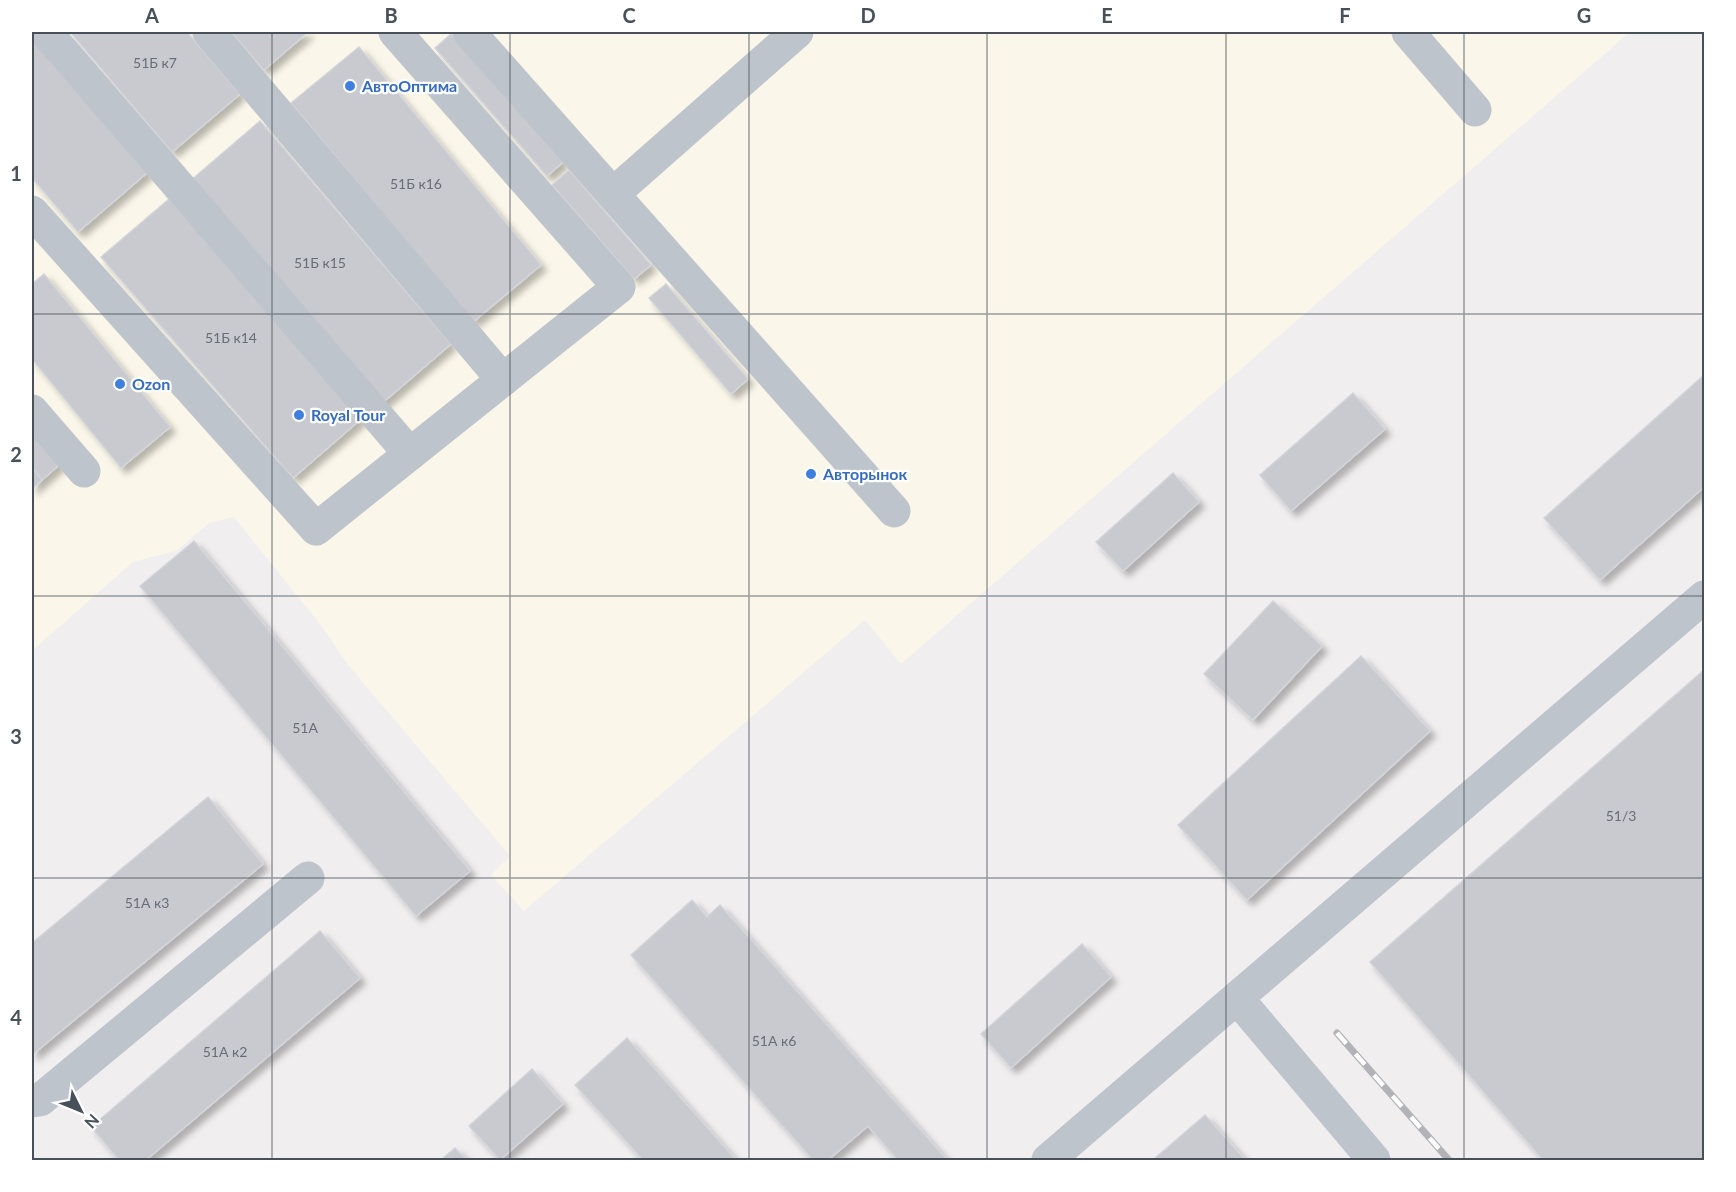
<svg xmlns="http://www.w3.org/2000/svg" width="1736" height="1192" font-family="Lato,sans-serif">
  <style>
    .commercial { fill: #faf6e9 }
    .building { fill: #c9cad0; stroke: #d2d4d9; stroke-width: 1.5; filter: url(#shadow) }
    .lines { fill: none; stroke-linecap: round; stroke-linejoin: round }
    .minor { stroke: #bec4cb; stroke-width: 33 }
    .rail-casing { stroke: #b1b3b7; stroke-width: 7 }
    .rail { stroke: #fff; stroke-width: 4.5; stroke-dasharray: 14; stroke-linecap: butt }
    .grid { fill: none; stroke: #485059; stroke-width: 1.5; stroke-opacity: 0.55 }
    .shop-dot { fill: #3f7fe0; stroke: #fff; stroke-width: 2 }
    .labels { text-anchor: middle; stroke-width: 4.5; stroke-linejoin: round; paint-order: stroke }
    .number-label { font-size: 14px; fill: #686e77 }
    .shop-label { font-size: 16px; font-weight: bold; fill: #366cbe; stroke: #fff; text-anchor: start }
    .neatline { fill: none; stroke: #485059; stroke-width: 2 }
    .grid-label { font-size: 20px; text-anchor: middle; font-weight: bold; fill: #485059 }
  </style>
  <defs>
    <filter id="shadow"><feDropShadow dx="5.5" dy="5.5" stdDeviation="3" flood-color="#0004"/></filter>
  </defs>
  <rect width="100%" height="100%" fill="#f0eeee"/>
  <polygon class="commercial" points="32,32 1630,32 901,664 865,620 524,911 491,875 510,856 348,665 323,628 234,517 209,523 176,551 133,562 32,651"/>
  <g class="building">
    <polygon points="70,32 187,32 240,94 172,152"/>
    <polygon points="231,32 308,32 264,70"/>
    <polygon points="451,34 563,162 547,176 435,48"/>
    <polygon points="32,37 148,172 78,232 32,178"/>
    <polygon points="359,47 541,265 473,322 291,103"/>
    <polygon points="260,121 451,344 380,405 190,181"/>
    <polygon points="569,170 651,265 634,279 552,185"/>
    <polygon points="169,199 361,419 293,478 101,257"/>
    <polygon points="44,274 170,427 121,468 32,359 32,284"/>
    <polygon points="666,284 748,379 731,394 649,298"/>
    <polygon points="1704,375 1704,487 1600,580 1544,518"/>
    <polygon points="1353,393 1385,429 1291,511 1260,475"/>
    <polygon points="32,431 60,464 42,480 32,467"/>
    <polygon points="32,467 42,480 32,489"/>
    <polygon points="1173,473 1199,502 1123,571 1096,542"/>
    <polygon points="194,541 470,871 416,916 140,586"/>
    <polygon points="1273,601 1322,646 1253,720 1204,674"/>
    <polygon points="1361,656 1430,731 1247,900 1178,825"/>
    <polygon points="1704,670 1704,1160 1543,1160 1370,962"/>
    <polygon points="208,797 263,864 32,1055 32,943"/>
    <polygon points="692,900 707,917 720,905 947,1160 898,1160 868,1126 828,1160 813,1160 631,955"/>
    <polygon points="320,931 360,978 146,1160 119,1160 91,1127"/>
    <polygon points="1082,944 1111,977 1011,1068 981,1034"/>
    <polygon points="627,1038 736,1160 643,1160 575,1085"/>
    <polygon points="532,1069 563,1104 500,1160 469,1126"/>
    <polygon points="1205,1115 1245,1160 1155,1160 1154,1159"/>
    <polygon points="455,1148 467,1160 441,1160"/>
  </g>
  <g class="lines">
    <g class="minor">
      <polyline points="46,32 410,454"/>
      <polyline points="209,32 503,380"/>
      <polyline points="469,32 894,511"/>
      <polyline points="1408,32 1475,110"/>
      <polyline points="613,194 797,32"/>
      <polyline points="32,212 316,529 619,287 395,32"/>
      <polyline points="32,411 84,471"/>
      <polyline points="1237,998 1374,1160"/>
      <polyline points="32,1101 40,1100 308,878"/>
      <polyline points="1048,1160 1704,597"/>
    </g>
    <defs>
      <polyline id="rail" points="1337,1033 1449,1160"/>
    </defs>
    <use href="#rail" class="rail-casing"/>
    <use href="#rail" class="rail"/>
  </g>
  <path class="grid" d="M272,32V1160M510,32V1160M749,32V1160M987,32V1160M1226,32V1160M1464,32V1160M32,314H1704M32,596H1704M32,878H1704"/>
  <g class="shop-dot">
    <circle cx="350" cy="86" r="6"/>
    <circle cx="120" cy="384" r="6"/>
    <circle cx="299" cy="415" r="6"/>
    <circle cx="811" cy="474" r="6"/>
  </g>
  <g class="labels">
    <g class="number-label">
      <text x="155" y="68">51Б к7</text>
      <text x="416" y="189">51Б к16</text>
      <text x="320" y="268">51Б к15</text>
      <text x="231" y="343">51Б к14</text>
      <text x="305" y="733">51А</text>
      <text x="1621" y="821">51/3</text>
      <text x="147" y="908">51А к3</text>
      <text x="774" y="1046">51А к6</text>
      <text x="225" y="1057">51А к2</text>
    </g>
    <g class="shop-label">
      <text x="362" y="92">АвтоОптима</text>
      <text x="132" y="390">Ozon</text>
      <text x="311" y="421">Royal Tour</text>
      <text x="823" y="480">Авторынок</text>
    </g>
  </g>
  <rect width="1736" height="1192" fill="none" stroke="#ffffff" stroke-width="66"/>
  <g transform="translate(81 1111) rotate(133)" stroke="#ffffff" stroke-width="4.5" paint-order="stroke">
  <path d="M0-4.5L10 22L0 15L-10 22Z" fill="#485059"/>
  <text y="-9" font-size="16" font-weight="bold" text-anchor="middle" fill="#485059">N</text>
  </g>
  <rect x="33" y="33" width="1670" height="1126" class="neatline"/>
  <g class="grid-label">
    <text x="152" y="23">A</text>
    <text x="391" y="23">B</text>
    <text x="629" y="23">C</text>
    <text x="868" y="23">D</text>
    <text x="1107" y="23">E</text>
    <text x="1345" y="23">F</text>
    <text x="1584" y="23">G</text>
    <text x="16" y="181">1</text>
    <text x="16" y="462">2</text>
    <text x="16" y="744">3</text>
    <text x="16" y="1025">4</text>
  </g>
</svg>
